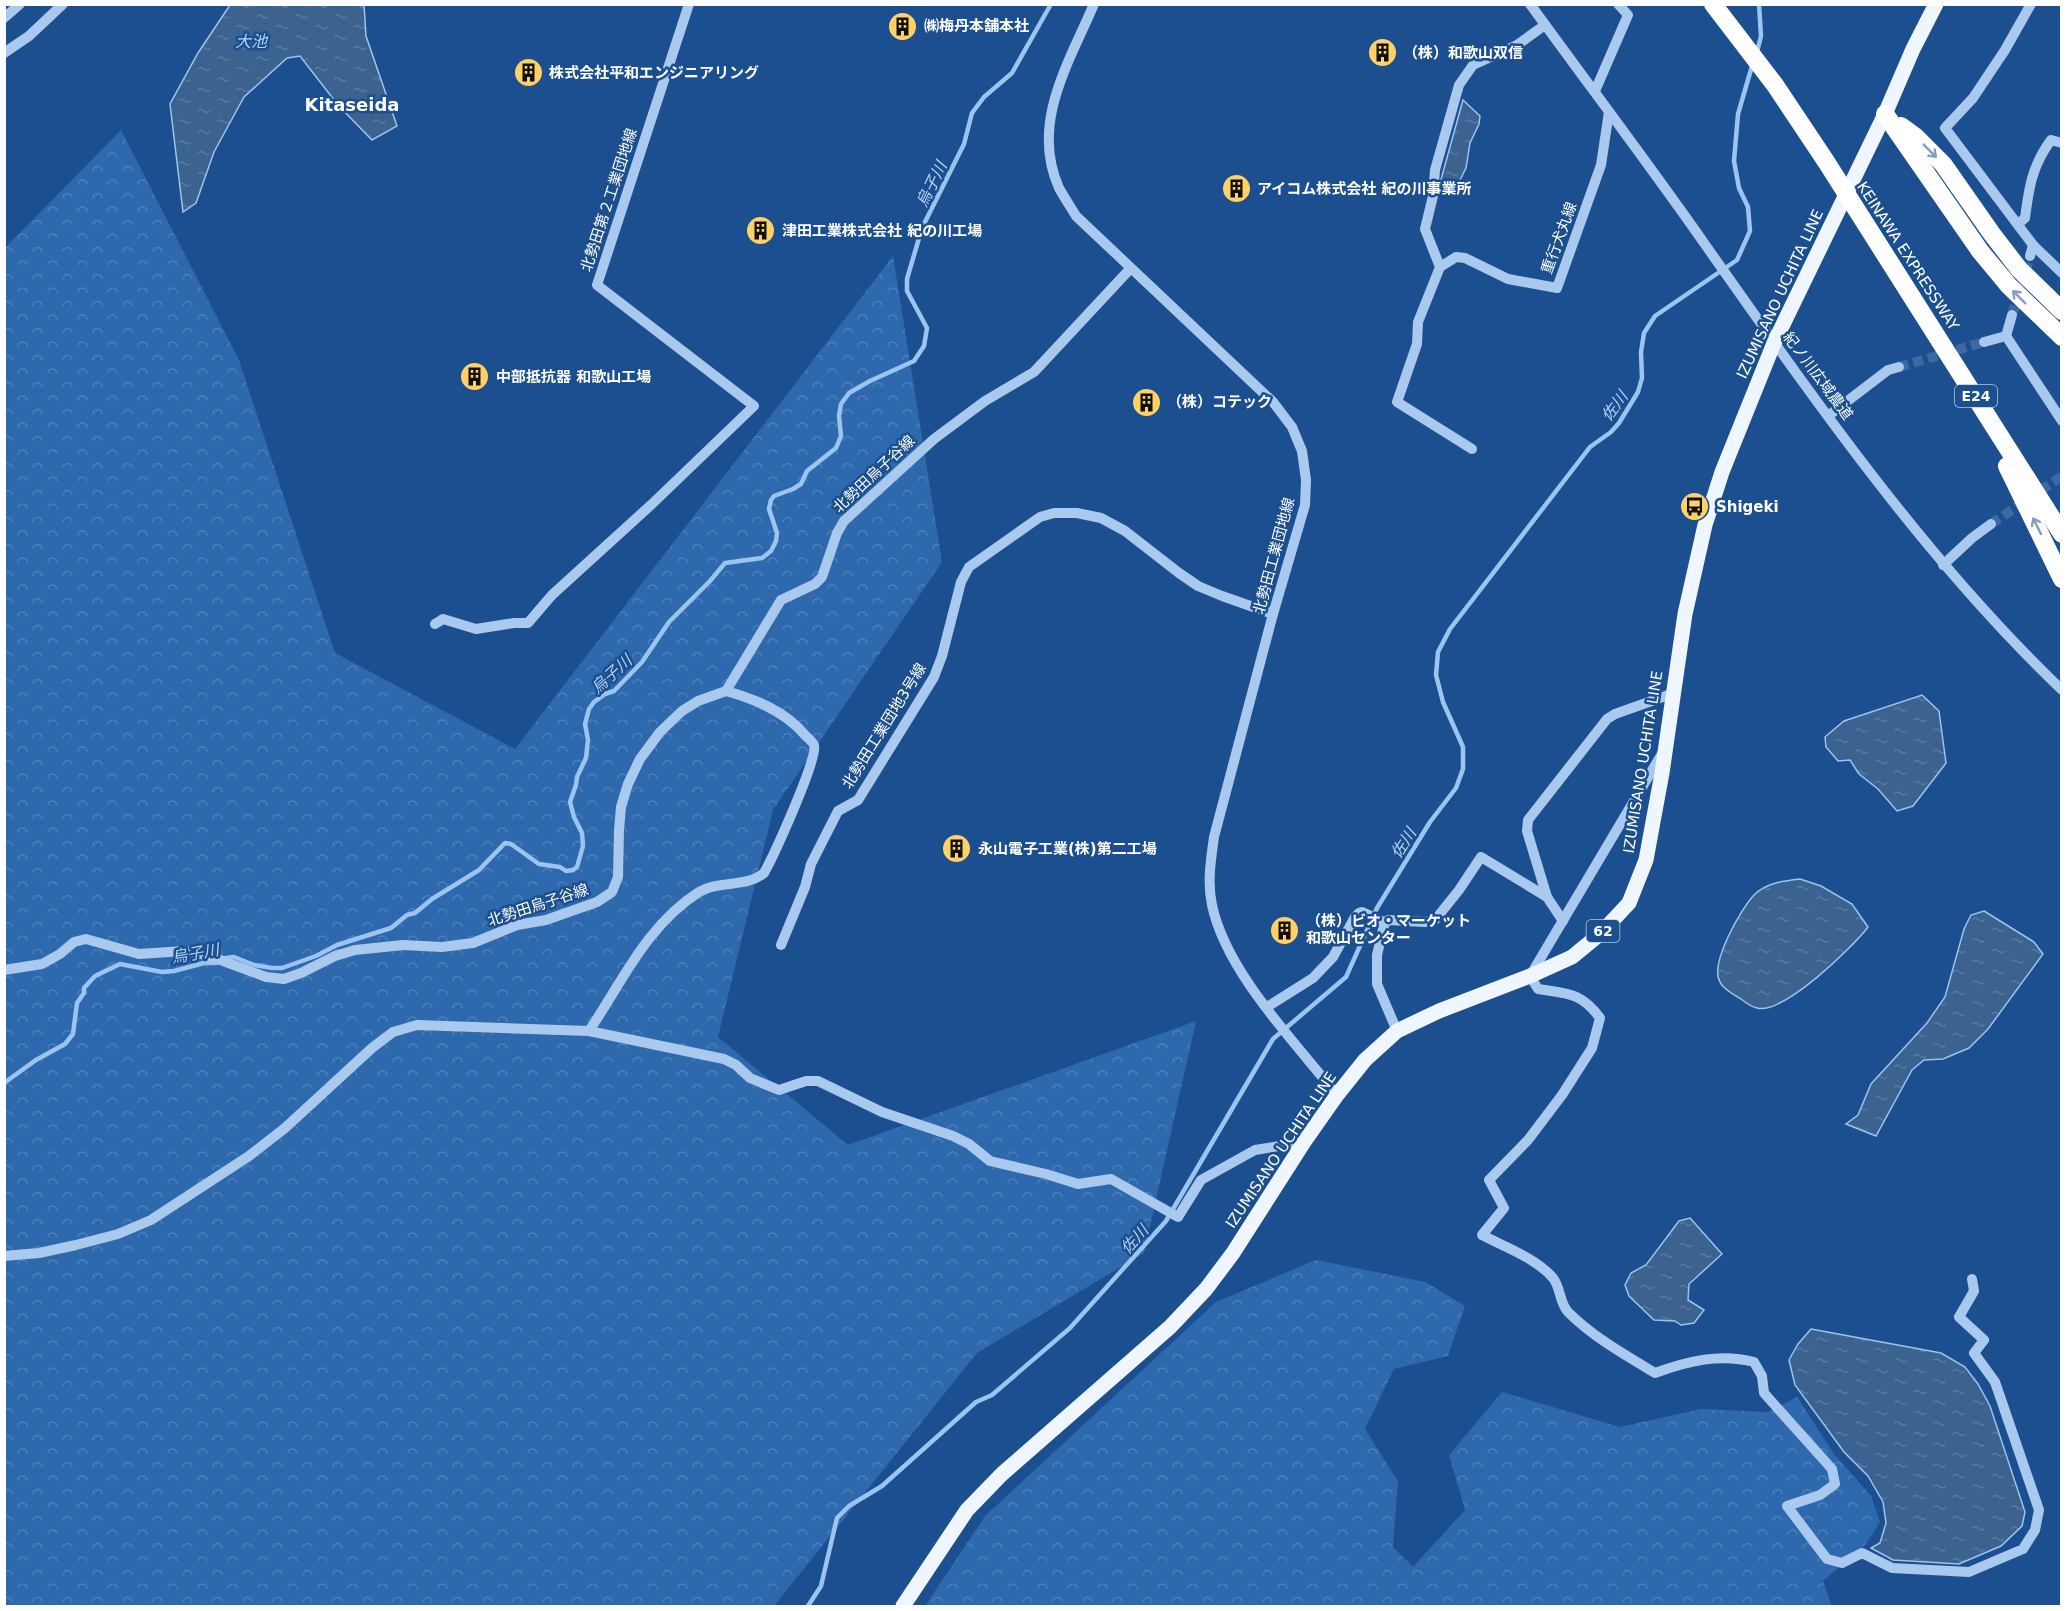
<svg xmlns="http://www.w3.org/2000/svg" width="2066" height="1611" font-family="'DejaVu Sans','Noto Sans JP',sans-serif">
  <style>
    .forest { fill: url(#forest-crowns) }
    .water { fill: url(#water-ripples); stroke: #9cc4f0; stroke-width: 1.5 }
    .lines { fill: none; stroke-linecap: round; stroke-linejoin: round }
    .stream { stroke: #9cc4f0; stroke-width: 4.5 }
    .minor-tunnel { stroke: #3d69a0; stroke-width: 10; stroke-dasharray: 10 5; stroke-linecap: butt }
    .minor { stroke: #a9c9ee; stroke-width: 10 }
    .major { stroke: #f0f6ff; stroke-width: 15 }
    .highway { stroke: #fff; stroke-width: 18 }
    .oneway { stroke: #829ec1 }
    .labels { text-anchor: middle; stroke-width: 5; stroke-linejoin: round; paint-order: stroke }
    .shield { fill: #1b4f8f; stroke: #bbcadd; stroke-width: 1.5 }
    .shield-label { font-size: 14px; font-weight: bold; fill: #fff }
    .poi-label { font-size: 15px; font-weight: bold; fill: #fff; stroke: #1b4f8f; text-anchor: start }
    .street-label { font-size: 15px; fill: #fff; stroke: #1b4f8f }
    .water-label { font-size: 16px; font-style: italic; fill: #b5d3f5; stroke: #1b4f8f }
    .quarter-label { font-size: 18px; font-weight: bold; fill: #fff; stroke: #1b4f8f }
  </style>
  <defs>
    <pattern id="forest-crowns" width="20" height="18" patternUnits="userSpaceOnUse" patternTransform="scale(1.5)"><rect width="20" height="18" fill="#2e69ad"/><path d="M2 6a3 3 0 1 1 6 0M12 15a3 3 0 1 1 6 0" fill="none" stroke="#4d80b9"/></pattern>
    <pattern id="water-ripples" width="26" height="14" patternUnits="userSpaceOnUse" patternTransform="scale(1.5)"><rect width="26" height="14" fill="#3c6290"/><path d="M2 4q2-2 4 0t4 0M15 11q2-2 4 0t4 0" fill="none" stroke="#597aa1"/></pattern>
  </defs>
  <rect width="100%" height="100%" fill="#1b4f8f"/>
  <g class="forest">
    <polygon points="121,130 239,360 335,653 515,749 893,256 942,562 773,810 718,1037 848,1145 1196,1021 1144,1253 977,1353 774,1606 5,1606 5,248"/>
    <polygon points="1316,1260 1425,1282 1465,1306 1448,1356 1394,1369 1365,1429 1398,1481 1393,1547 1413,1567 1465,1510 1449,1455 1502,1392 1620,1427 1701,1409 1768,1412 1797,1397 1834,1454 1871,1496 1880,1522 1866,1544 1823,1581 1832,1606 925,1606 985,1516 1216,1302"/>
  </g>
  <g class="water">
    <polygon points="230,5 364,5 366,36 397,126 372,140 338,105 300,56 287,58 244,97 214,152 196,203 183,212 170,104 198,53"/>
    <polygon points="1463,100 1480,116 1479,124 1470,143 1466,168 1458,184 1440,183"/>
    <polygon points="1922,695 1939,711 1946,763 1913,806 1897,811 1878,789 1859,774 1850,760 1838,761 1826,747 1825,737 1844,721"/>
    <path d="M1800,879L1821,886L1852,904L1868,927C1853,947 1783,1015 1757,1008C1751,1007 1745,1002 1741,999C1734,995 1723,989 1720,982C1709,964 1741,909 1754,895C1766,883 1783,881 1800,879Z"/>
    <polygon points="1984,911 2034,942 2043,954 1988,1029 1969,1048 1943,1059 1924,1060 1912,1070 1876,1136 1846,1124 1858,1115 1871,1084 1927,1023 1945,997 1964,929 1971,915"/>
    <polygon points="1690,1218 1722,1254 1689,1284 1688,1300 1704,1310 1694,1323 1681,1325 1675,1321 1654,1320 1629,1296 1625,1285 1631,1273 1646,1265 1679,1221"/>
    <polygon points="1811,1329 1941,1353 1965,1367 1978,1384 1990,1406 2025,1512 2022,1526 2001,1546 1959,1564 1893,1560 1871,1548 1880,1543 1886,1523 1883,1502 1868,1476 1844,1452 1795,1385 1789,1360 1798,1344"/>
  </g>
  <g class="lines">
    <g class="stream">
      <polyline points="1757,52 1761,36 1759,4"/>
      <polyline points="4,1083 36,1060 65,1044 73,1034 77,1003 84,993 84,988 95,976 120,964 162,972 174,971 204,963 216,963 226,958 234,957 254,965 272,968 282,968 316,956 337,945 391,928 407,915 415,913 432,899 479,870 505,843 511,844 539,864 560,867 566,871 573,870 577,867 583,846 582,833 574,817 570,802 576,785 577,777 586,758 588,740 585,724 589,709 594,702 605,694 614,691 642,662 669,622 710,581 725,563 762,558 771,551 776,541 777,533 769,509 771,500 774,496 793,489 801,484 807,471 836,448 841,436 839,416 841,404 849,393 870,381 914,361 924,346 927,328 907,291 907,279 922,228 964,144 972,113 984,97 1012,73 1051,4"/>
      <polyline points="808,1606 821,1586 837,1518 849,1506 882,1486 976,1402 992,1395 1070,1328 1166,1221 1273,1039 1346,977 1377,908 1430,822 1456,788 1463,769 1463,747 1443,702 1436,675 1438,652 1450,629 1590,447 1611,432 1619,423 1638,392 1642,378 1641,352 1644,333 1655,316 1737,260 1750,231 1748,207 1739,188 1734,161 1738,114 1752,66"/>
    </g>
    <g class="minor-tunnel">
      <polyline points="2012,315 2030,256"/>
      <polyline points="1899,367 1984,342"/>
      <polyline points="1991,524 2062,476"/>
    </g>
    <g class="minor">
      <path d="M1094,4C1069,63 1030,123 1059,188C1064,197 1070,206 1076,216L1273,402L1292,427L1302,451L1306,480L1305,505L1273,614L1214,837C1211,859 1207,882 1212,905C1226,972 1295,1042 1337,1095"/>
      <path d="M1530,4C1588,84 1648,163 1704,243C1814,399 1924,558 2062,690"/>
      <polyline points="4,18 20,4"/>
      <polyline points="4,53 29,36 63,4"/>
      <polyline points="1595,91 1628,15 1618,4"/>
      <path d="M2018,224L2025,218C2029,187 2032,166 2051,140L2062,143"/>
      <polyline points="2033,245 2062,273"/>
      <polyline points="2030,256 2033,245 1945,128 1973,98 2005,50 2031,4"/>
      <polyline points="1440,267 1456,257 1465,258 1508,279 1557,288 1601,165 1609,112"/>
      <polyline points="2006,336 2062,421"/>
      <polyline points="1984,342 2006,336 2012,315"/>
      <polyline points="1828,416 1888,370 1899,367"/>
      <polyline points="1472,449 1397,402 1417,344 1418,322 1440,267 1425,229 1433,196 1435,170 1459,85 1473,65 1517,45 1545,25"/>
      <polyline points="1943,565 1972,538 1991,524"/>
      <polyline points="435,624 443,619 476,629 514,623 528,623 552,595 652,504 754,406 597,285 689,4"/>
      <path d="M1663,752L1530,976L1538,989C1568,994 1581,992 1600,1018L1592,1048L1562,1095L1528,1140L1489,1180L1504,1208L1482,1235C1505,1247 1536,1258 1553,1278C1561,1288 1559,1302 1568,1312C1593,1337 1625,1355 1655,1373C1688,1361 1720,1353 1754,1362L1762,1376L1764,1393L1832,1469L1835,1484L1820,1495L1787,1506L1827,1559L1842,1563L1862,1553L1892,1568L1969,1572L2023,1549L2035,1530L2039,1510L1995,1382L1974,1353L1984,1340L1959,1317L1974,1291L1972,1279"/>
      <polyline points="1563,921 1547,897 1527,831 1528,820 1607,719 1615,714 1674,693"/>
      <polyline points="1384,925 1388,920 1425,922 1435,920 1459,890 1481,857 1547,897"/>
      <polyline points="781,945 805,887 811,864 838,811 858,800 934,677 942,656 961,582 969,567 1040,517 1054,513 1077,513 1101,518 1125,531 1179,573 1198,586 1222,596 1273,614"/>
      <polyline points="4,970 42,964 60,954 74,942 86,939 139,954 184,951 207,955 266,977 284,979 301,973 335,956 355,950 403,945 442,947 473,943 517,925 546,920 597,902 612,892 618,877 619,830 621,807 628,784 640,759 660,732 682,711 698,701 726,691 781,600 815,584 822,577 837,533 844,521 934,439 985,401 1034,372 1130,269"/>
      <polyline points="1267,1007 1313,978 1333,957 1355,917 1359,913 1362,912 1380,920 1384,925 1377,955 1377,984 1397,1031"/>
      <path d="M589,1031C622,982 647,925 699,892C719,880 746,888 764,873C773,857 819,757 814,745C813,742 808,738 805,735C785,711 755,699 726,691"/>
      <polyline points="4,1256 39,1253 76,1245 118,1234 151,1220 249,1156 285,1128 372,1048 393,1032 417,1025 589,1031 724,1059 736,1065 750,1078 779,1090 806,1081 818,1081 882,1112 953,1136 969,1144 990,1161 1046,1174 1078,1184 1111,1179 1178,1217 1201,1180 1255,1150 1304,1142"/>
    </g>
    <polyline class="major" points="903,1606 967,1510 1002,1474 1170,1327 1206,1289 1233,1253 1304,1142 1337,1095 1365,1060 1397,1031 1439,1011 1530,976 1572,957 1600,934 1629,903 1646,860 1662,773 1685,614 1705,525 1722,472 1774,343 1885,114 1913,49 1936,4"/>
    <g class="highway">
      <polyline points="1713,4 1775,85 1827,163 2062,534"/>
      <polyline points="1885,114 1980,251 2009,286 2062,337"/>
      <polyline points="1901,126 1916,137 1943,164 1992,234 2019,269 2062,311"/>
      <polyline points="2007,466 2062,579"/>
    </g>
  </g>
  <defs><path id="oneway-shaft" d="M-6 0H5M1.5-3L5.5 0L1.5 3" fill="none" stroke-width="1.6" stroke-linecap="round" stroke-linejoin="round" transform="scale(1.5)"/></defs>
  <g class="oneway">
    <use href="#oneway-shaft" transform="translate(1930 151) rotate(45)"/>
    <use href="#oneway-shaft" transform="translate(2019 297) rotate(-135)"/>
    <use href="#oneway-shaft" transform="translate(2037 526) rotate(-116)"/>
  </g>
  <defs>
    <symbol id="building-disc" viewBox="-11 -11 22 22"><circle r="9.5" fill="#ffd166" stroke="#1b4f8f"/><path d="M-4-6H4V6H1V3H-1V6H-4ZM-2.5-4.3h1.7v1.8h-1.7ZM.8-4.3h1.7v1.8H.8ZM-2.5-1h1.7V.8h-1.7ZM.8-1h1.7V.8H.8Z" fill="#111"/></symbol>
    <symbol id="bus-disc" viewBox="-11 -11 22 22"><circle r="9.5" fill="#ffd166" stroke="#1b4f8f"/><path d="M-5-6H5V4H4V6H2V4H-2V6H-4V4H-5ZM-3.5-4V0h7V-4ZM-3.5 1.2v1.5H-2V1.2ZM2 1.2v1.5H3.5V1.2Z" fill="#111"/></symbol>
  </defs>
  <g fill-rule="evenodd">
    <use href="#building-disc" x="886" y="10" width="33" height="33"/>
    <use href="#building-disc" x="1366" y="36" width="33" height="33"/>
    <use href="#building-disc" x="512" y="56" width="33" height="33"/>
    <use href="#building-disc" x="1220" y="172" width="33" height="33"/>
    <use href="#building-disc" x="744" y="214" width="33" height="33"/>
    <use href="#building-disc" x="458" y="360" width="33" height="33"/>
    <use href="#building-disc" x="1130" y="386" width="33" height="33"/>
    <use href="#bus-disc" x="1678" y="490" width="33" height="33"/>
    <use href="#building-disc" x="940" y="832" width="33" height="33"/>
    <use href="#building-disc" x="1268" y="914" width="33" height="33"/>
  </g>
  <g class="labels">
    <g class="shield">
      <rect x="1955" y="385" width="42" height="22" rx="4.5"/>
      <rect x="1586.5" y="920" width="33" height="22" rx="4.5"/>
    </g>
    <g class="shield-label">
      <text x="1976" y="401">E24</text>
      <text x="1603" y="936">62</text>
    </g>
    <g class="poi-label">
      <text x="924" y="31">㈱梅丹本舗本社</text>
      <text x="1403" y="58">（株）和歌山双信</text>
      <text x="549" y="78">株式会社平和エンジニアリング</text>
      <text x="1257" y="194">アイコム株式会社 紀の川事業所</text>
      <text x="782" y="236">津田工業株式会社 紀の川工場</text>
      <text x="496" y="382">中部抵抗器 和歌山工場</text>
      <text x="1167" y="407">（株）コテック</text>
      <text x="1716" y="512">Shigeki</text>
      <text x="978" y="854">永山電子工業(株)第二工場</text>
      <text x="1306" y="926">（株）ビオ・マーケット<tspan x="1306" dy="17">和歌山センター</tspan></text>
    </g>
    <g class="street-label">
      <text transform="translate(609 200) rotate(-72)" y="5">北勢田第２工業団地線</text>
      <text transform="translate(1559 238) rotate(-70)" y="5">重行犬丸線</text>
      <text transform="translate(1908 256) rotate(57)" y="5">KEINAWA EXPRESSWAY</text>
      <text transform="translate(1780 294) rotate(-65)" y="5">IZUMISANO UCHITA LINE</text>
      <text transform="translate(1818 376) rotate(53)" y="5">紀ノ川広域農道</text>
      <text transform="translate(874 474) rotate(-43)" y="5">北勢田烏子谷線</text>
      <text transform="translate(1274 556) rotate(-75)" y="5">北勢田工業団地線</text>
      <text transform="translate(884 726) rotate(-58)" y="5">北勢田工業団地3号線</text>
      <text transform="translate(1643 762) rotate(-81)" y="5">IZUMISANO UCHITA LINE</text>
      <text transform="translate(538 905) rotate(-18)" y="5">北勢田烏子谷線</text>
      <text transform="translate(1281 1150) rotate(-56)" y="5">IZUMISANO UCHITA LINE</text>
    </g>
    <g class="water-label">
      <text x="251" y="47">大池</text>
      <text transform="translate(931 184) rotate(-64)" y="6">烏子川</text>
      <text transform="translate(1614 406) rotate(-53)" y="6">佐川</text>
      <text transform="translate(611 674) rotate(-42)" y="6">烏子川</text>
      <text transform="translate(1403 843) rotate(-58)" y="6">佐川</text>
      <text transform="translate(195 953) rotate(-10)" y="6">烏子川</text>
      <text transform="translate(1134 1239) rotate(-48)" y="6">佐川</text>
    </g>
    <g class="quarter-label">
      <text x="352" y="111">Kitaseida</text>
    </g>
  </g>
  <rect width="2066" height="1611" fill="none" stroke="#ffffff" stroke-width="12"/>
</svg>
